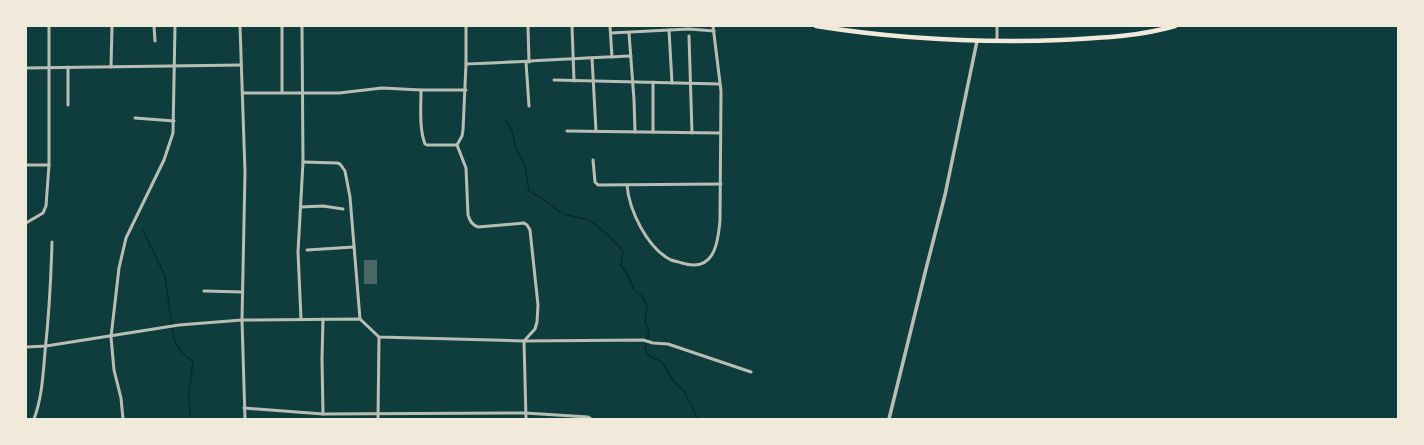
<svg xmlns="http://www.w3.org/2000/svg" width="1424" height="445" font-family="Cabin,sans-serif">
  <style>
    .lines { fill: none; stroke-linecap: round; stroke-linejoin: round }
    .stream { stroke: #0a2a2b; stroke-width: 1.5 }
    .building { fill: #486865 }
    .minor { stroke: #b8beb3; stroke-width: 3 }
    .tertiary { stroke: #b8beb3; stroke-width: 3.5 }
    .primary { stroke: #f1e9da; stroke-width: 4.5 }
  </style>
  <rect width="100%" height="100%" fill="#0f3d3e"/>
  <g class="lines">
    <g class="stream">
      <polyline points="505,120 512,130 515,147 525,165 529,191 540,197 563,214 589,220 608,235 623,251 621,265 629,277 634,290 643,297 647,305 645,321 649,332 645,349 649,356 662,362 674,382 684,391 698,419"/>
      <polyline points="143,230 165,276 174,340 180,350 193,362 189,390 190,419"/>
    </g>
  </g>
  <rect class="building" x="364" y="260" width="13" height="24"/>
  <g class="lines">
    <g class="minor">
      <polyline points="154,26 155,41"/>
      <polyline points="240,26 245,172 242,320 245,419"/>
      <path d="M466,26V64L463,130L462,136L457,145L466,168L468,215C470,221 472,225 478,227L524,223L527,225L530,230L538,305L537,322L535,329L524,341L526,419"/>
      <polyline points="528,26 529,62"/>
      <polyline points="572,26 574,81"/>
      <polyline points="610,26 612,57"/>
      <polyline points="997,26 997,41"/>
      <polyline points="669,30 672,83"/>
      <polyline points="611,33 689,29 714,31"/>
      <polyline points="629,33 634,100 635,132"/>
      <polyline points="689,36 692,133"/>
      <polyline points="592,58 596,131"/>
      <polyline points="526,62 529,106"/>
      <path d="M466,64C521,62 576,58 631,56"/>
      <polyline points="111,67 112,26"/>
      <polyline points="26,68 241,65"/>
      <polyline points="554,80 720,84"/>
      <path d="M421,90C421,107 419,128 425,144L427,145H457"/>
      <polyline points="282,92 282,26"/>
      <polyline points="243,93 339,93 382,88 421,90 466,90"/>
      <polyline points="68,105 68,67"/>
      <polyline points="135,118 174,121"/>
      <polyline points="567,131 720,133"/>
      <polyline points="653,132 653,82"/>
      <polyline points="593,160 595,182 598,185 721,184"/>
      <polyline points="303,162 337,163 340,164 345,171 350,197 360,319"/>
      <polyline points="26,165 49,165"/>
      <path d="M627,185C629,210 647,248 671,260C674,261 679,262 682,263C714,273 718,244 720,220L721,91L713,26"/>
      <polyline points="301,207 323,206 343,209"/>
      <polyline points="26,223 43,213 46,206 49,165 49,26"/>
      <polyline points="307,250 354,247"/>
      <polyline points="204,291 242,292"/>
      <polyline points="301,319 298,252 303,162 302,26"/>
      <polyline points="323,319 322,359 323,414"/>
      <polyline points="26,347 46,346 179,325 242,320 360,319 379,337 524,341 643,340 653,343 668,344 751,372"/>
      <polyline points="244,408 323,414 525,413 588,417 591,419"/>
      <path d="M34,419C42,398 43,375 45,352C49,315 51,279 52,242"/>
      <polyline points="123,419 121,398 114,370 111,337 119,268 126,238 164,160 173,133 175,26"/>
      <polyline points="378,419 379,337"/>
    </g>
    <polyline class="tertiary" points="889,419 926,269 945,195 977,41"/>
    <path class="primary" d="M816,26C897,39 979,43 1061,40C1099,38 1137,37 1175,26"/>
  </g>
  <rect width="1424" height="445" fill="none" stroke="#f1e9da" stroke-width="54"/>
</svg>
